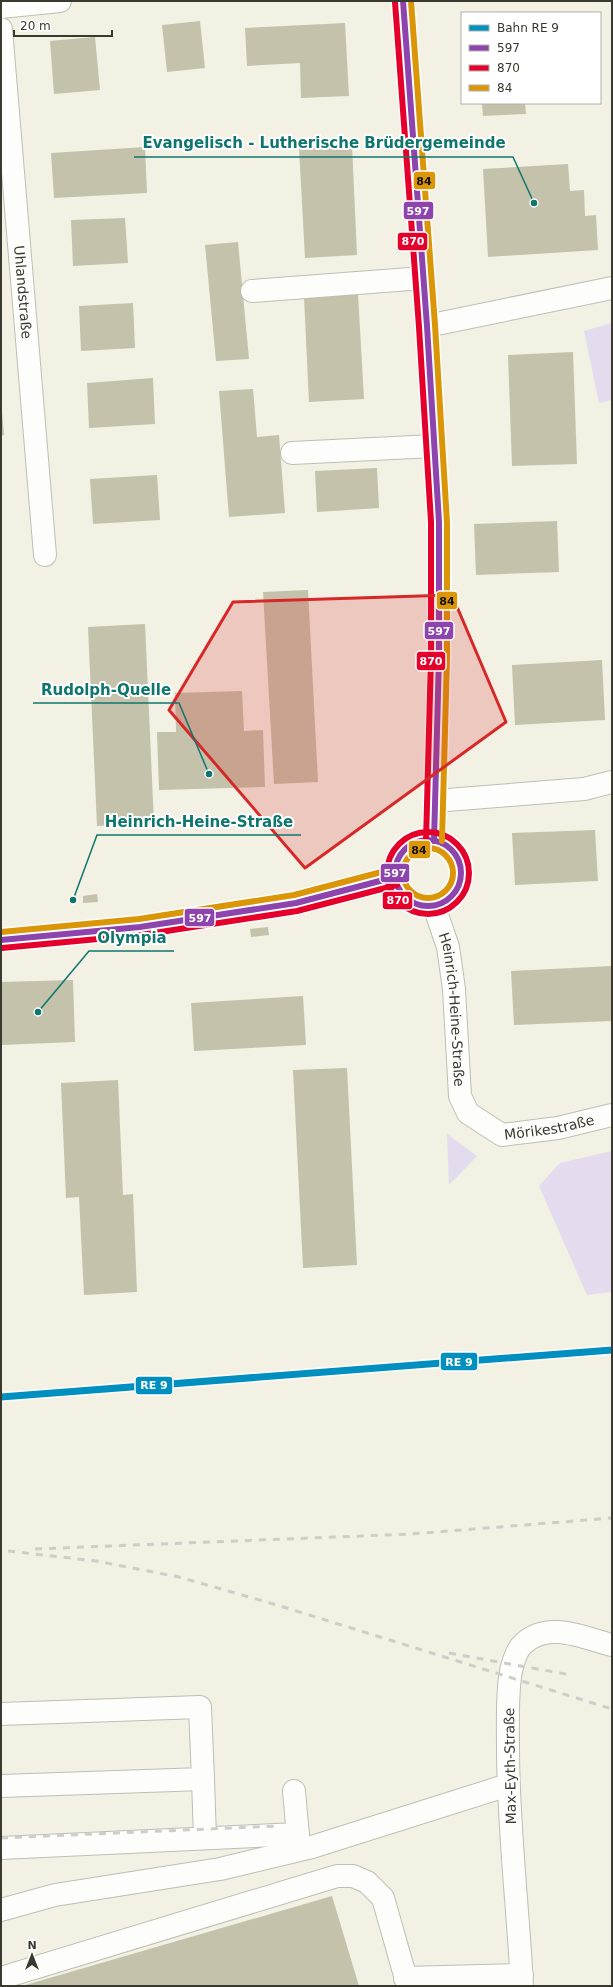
<svg xmlns="http://www.w3.org/2000/svg" width="613" height="1987" font-family="'DejaVu Sans',sans-serif">
  <style>
    .green { fill: #e4dbee }
    .building { fill: #c4c2aa }
    .lines { fill: none; stroke-linecap: round; stroke-linejoin: round }
    .minor-casing { stroke: #bebeb4; stroke-width: 24 }
    .minor { stroke: #fdfdfb; stroke-width: 22 }
    .rail { stroke: #cdcdca; stroke-width: 3; stroke-dasharray: 7 7; stroke-linecap: butt }
    .bus-1-casing { stroke: #fff; stroke-width: 9 }
    .bus-2-casing { stroke: #fff; stroke-width: 9 }
    .bus-3-casing { stroke: #fff; stroke-width: 9 }
    .bus-1 { stroke: #8e44ad; stroke-width: 6 }
    .bus-2 { stroke: #e4002b; stroke-width: 6 }
    .bus-3 { stroke: #da9607; stroke-width: 6 }
    .rail-1-casing { stroke: #fff; stroke-width: 10 }
    .rail-1 { stroke: #008fbf; stroke-width: 7 }
    .marked { fill: #d62828; fill-opacity: 0.2; stroke: #d62828; stroke-width: 3; stroke-linejoin: round }
    .labels { text-anchor: middle; stroke-width: 4; stroke-linejoin: round; paint-order: stroke }
    .street-label { font-size: 14px; fill: #39392f; stroke: #fff }
    .leader { fill: none; stroke: #0f766e; stroke-width: 1.5 }
    .callout-dot { fill: #0f766e; stroke: #fff; stroke-width: 1.5 }
    .callout-label { font-size: 15px; text-anchor: middle; font-weight: bold; fill: #0f766e; stroke: #fff; stroke-width: 4; stroke-linejoin: round; paint-order: stroke }
    .line-badge { stroke: #fff; stroke-width: 1.5 }
    .badge-label { font-size: 11px; text-anchor: middle; font-weight: bold; fill: #fff }
    .pale-badge-label { font-size: 11px; text-anchor: middle; font-weight: bold; fill: #111 }
  </style>
  <rect width="100%" height="100%" fill="#f2f1e4"/>
  <g class="green">
    <polygon points="612,323 612,400 599,403 584,331"/>
    <polygon points="447,1134 477,1156 449,1185"/>
    <polygon points="612,1151 612,1292 587,1295 539,1186 560,1163"/>
  </g>
  <g class="building">
    <polygon points="200,21 205,68 167,72 162,25"/>
    <polygon points="345,23 349,96 301,98 300,63 247,66 245,28"/>
    <polygon points="95,37 100,90 54,94 50,41"/>
    <polygon points="482,103 525,103 526,114 483,116"/>
    <polygon points="352,145 357,255 305,258 299,148"/>
    <polygon points="145,147 147,193 54,198 51,153"/>
    <polygon points="568,164 570,191 584,190 585,216 596,215 598,250 488,257 483,169"/>
    <polygon points="125,218 128,263 73,266 71,220"/>
    <polygon points="238,242 249,359 216,361 205,245"/>
    <polygon points="358,294 364,399 309,402 304,297"/>
    <polygon points="133,303 135,348 81,351 79,306"/>
    <polygon points="573,352 577,464 512,466 508,355"/>
    <polygon points="153,378 155,424 89,428 87,383"/>
    <polygon points="253,389 257,437 279,435 285,513 229,517 219,391"/>
    <polygon points="1,412 2,412 4,435 1,436"/>
    <polygon points="377,468 379,508 317,512 315,471"/>
    <polygon points="157,475 160,520 93,524 90,479"/>
    <polygon points="557,521 559,572 476,575 474,524"/>
    <polygon points="308,590 318,782 274,784 263,592"/>
    <polygon points="145,624 154,823 97,826 88,627"/>
    <polygon points="602,660 605,720 515,725 512,665"/>
    <polygon points="242,691 244,731 263,730 265,787 159,790 157,732 176,732 175,693"/>
    <polygon points="595,830 598,881 515,885 512,833"/>
    <polygon points="97,894 98,902 83,903 83,896"/>
    <polygon points="268,927 269,935 251,937 250,929"/>
    <polygon points="612,966 612,1021 514,1025 511,971"/>
    <polygon points="73,980 75,1042 1,1045 1,982"/>
    <polygon points="303,996 306,1045 194,1051 191,1003"/>
    <polygon points="347,1068 357,1265 303,1268 293,1070"/>
    <polygon points="118,1080 123,1195 133,1194 137,1292 84,1295 79,1197 66,1198 61,1083"/>
    <polygon points="332,1896 359,1986 22,1986"/>
  </g>
  <g class="lines">
    <defs>
      <g id="minor">
        <polyline points="403,1 427,326 439,522 439,657 434,841"/>
        <polyline points="1,7 60,1"/>
        <path id="s1" d="M1,29L45,555"/>
        <polyline points="252,291 423,278"/>
        <polyline points="427,326 612,288"/>
        <polyline points="292,453 434,446"/>
        <polyline points="435,801 584,789 612,782"/>
        <circle cx="428" cy="873" r="33"/>
        <path id="s2" d="M434,906L448,947L454,989L460,1096L468,1113L502,1135L558,1128L612,1115"/>
        <polyline points="1,940 140,927 296,903 395,877"/>
        <polyline points="1,1714 200,1707 203,1779 1,1786"/>
        <polyline points="203,1779 205,1838"/>
        <polyline points="294,1791 299,1847"/>
        <polyline points="1,1848 298,1834"/>
        <polyline points="1,1910 55,1895 220,1869 312,1847 508,1785"/>
        <polyline points="1,1978 337,1876 353,1876 367,1882 383,1898 408,1986"/>
        <polyline points="405,1978 522,1975"/>
        <path d="M522,1986C518,1906 508,1827 508,1747C508,1724 507,1700 510,1677C511,1668 516,1650 523,1644C548,1620 584,1638 612,1645"/>
      </g>
    </defs>
    <use href="#minor" class="minor-casing"/>
    <use href="#minor" class="minor"/>
    <g class="rail">
      <polyline points="35,1549 411,1534 612,1518"/>
      <polyline points="8,1551 96,1561 179,1577 277,1605 612,1709"/>
      <polyline points="449,1653 571,1675"/>
      <polyline points="1,1838 277,1826"/>
    </g>
    <defs>
      <g id="bus-1">
        <polyline points="403,1 427,326 439,522 439,657 434,841"/>
        <circle cx="428" cy="873" r="33"/>
        <polyline points="1,940 140,927 296,903 395,877"/>
      </g>
      <g id="bus-2">
        <polyline points="395,2 419,327 431,522 431,657 426,841"/>
        <circle cx="428" cy="873" r="41"/>
        <polyline points="2,948 141,935 297,911 397,885"/>
      </g>
      <g id="bus-3">
        <polyline points="411,1 435,325 447,522 447,657 442,841"/>
        <circle cx="428" cy="873" r="25"/>
        <polyline points="1,932 139,919 294,895 393,869"/>
      </g>
    </defs>
    <use href="#bus-1" class="bus-1-casing"/>
    <use href="#bus-2" class="bus-2-casing"/>
    <use href="#bus-3" class="bus-3-casing"/>
    <use href="#bus-1" class="bus-1"/>
    <use href="#bus-2" class="bus-2"/>
    <use href="#bus-3" class="bus-3"/>
    <defs>
      <polyline id="rail-1" points="1,1397 612,1350"/>
    </defs>
    <use href="#rail-1" class="rail-1-casing"/>
    <use href="#rail-1" class="rail-1"/>
  </g>
  <path class="marked" d="M452,595L506,722L305,868L169,710L233,602Z"/>
  <g class="labels">
    <g class="street-label">
      <text dy="5" stroke="none"><textPath href="#s1" startOffset="264">Uhlandstraße</textPath></text>
      <text dy="5" stroke="none"><textPath href="#s2" startOffset="106">Heinrich-Heine-Straße</textPath></text>
      <text dy="5" stroke="none"><textPath href="#s2" startOffset="300">Mörikestraße</textPath></text>
      <text transform="translate(510 1766) rotate(-91)" y="5">Max-Eyth-Straße</text>
    </g>
  </g>
  <path class="leader" d="M534 203L513 157H134M209 774L179 703H33M73 900L97 835H301M38 1012L89 951H174"/>
  <g class="callout-dot">
    <circle cx="534" cy="203" r="4"/>
    <circle cx="209" cy="774" r="4"/>
    <circle cx="73" cy="900" r="4"/>
    <circle cx="38" cy="1012" r="4"/>
  </g>
  <g class="callout-label">
    <text x="324" y="148">Evangelisch - Lutherische Brüdergemeinde</text>
    <text x="106" y="695">Rudolph-Quelle</text>
    <text x="199" y="827">Heinrich-Heine-Straße</text>
    <text x="132" y="943">Olympia</text>
  </g>
  <g class="line-badge">
    <rect x="413" y="171" width="23" height="19" rx="4" fill="#da9607"/>
    <rect x="403" y="201" width="31" height="19" rx="4" fill="#8e44ad"/>
    <rect x="397" y="232" width="31" height="19" rx="4" fill="#e4002b"/>
    <rect x="436" y="591" width="22" height="19" rx="4" fill="#da9607"/>
    <rect x="424" y="621" width="30" height="19" rx="4" fill="#8e44ad"/>
    <rect x="416" y="651" width="30" height="20" rx="4" fill="#e4002b"/>
    <rect x="408" y="840" width="23" height="19" rx="4" fill="#da9607"/>
    <rect x="380" y="863" width="30" height="20" rx="4" fill="#8e44ad"/>
    <rect x="382" y="891" width="31" height="19" rx="4" fill="#e4002b"/>
    <rect x="184" y="908" width="31" height="19" rx="4" fill="#8e44ad"/>
    <rect x="440" y="1352" width="38" height="19" rx="4" fill="#008fbf"/>
    <rect x="135" y="1376" width="38" height="19" rx="4" fill="#008fbf"/>
  </g>
  <g class="badge-label">
    <text x="418" y="215">597</text>
    <text x="413" y="245">870</text>
    <text x="439" y="635">597</text>
    <text x="431" y="665">870</text>
    <text x="395" y="877">597</text>
    <text x="398" y="904">870</text>
    <text x="200" y="922">597</text>
    <text x="459" y="1366">RE 9</text>
    <text x="154" y="1389">RE 9</text>
  </g>
  <g class="pale-badge-label">
    <text x="424" y="185">84</text>
    <text x="447" y="605">84</text>
    <text x="419" y="854">84</text>
  </g>
  <rect width="613" height="1987" fill="none" stroke="#39392f" stroke-width="4"/>
  <rect x="461" y="12" width="140" height="92" fill="#ffffff" stroke="#b0b0ac"/>
  <rect x="469" y="25" width="20" height="6" fill="#008fbf" stroke="#b0b0ac"/>
  <text x="497" y="32" font-size="12" fill="#39392f">Bahn RE 9</text>
  <rect x="469" y="45" width="20" height="6" fill="#8e44ad" stroke="#b0b0ac"/>
  <text x="497" y="52" font-size="12" fill="#39392f">597</text>
  <rect x="469" y="65" width="20" height="6" fill="#e4002b" stroke="#b0b0ac"/>
  <text x="497" y="72" font-size="12" fill="#39392f">870</text>
  <rect x="469" y="85" width="20" height="6" fill="#da9607" stroke="#b0b0ac"/>
  <text x="497" y="92" font-size="12" fill="#39392f">84</text>
  <g transform="translate(32 1955)" stroke="#ffffff" stroke-width="3" paint-order="stroke">
  <path d="M0-3L7 15L0 10L-7 15Z" fill="#39392f"/>
  <text y="-6" font-size="11" font-weight="bold" text-anchor="middle" fill="#39392f">N</text>
  </g>
  <path d="M14 30v6h98v-6" fill="none" stroke="#39392f" stroke-width="2"/>
  <text x="20" y="30" font-size="12" fill="#39392f" stroke="#ffffff" stroke-width="3" paint-order="stroke">20 m</text>
</svg>
